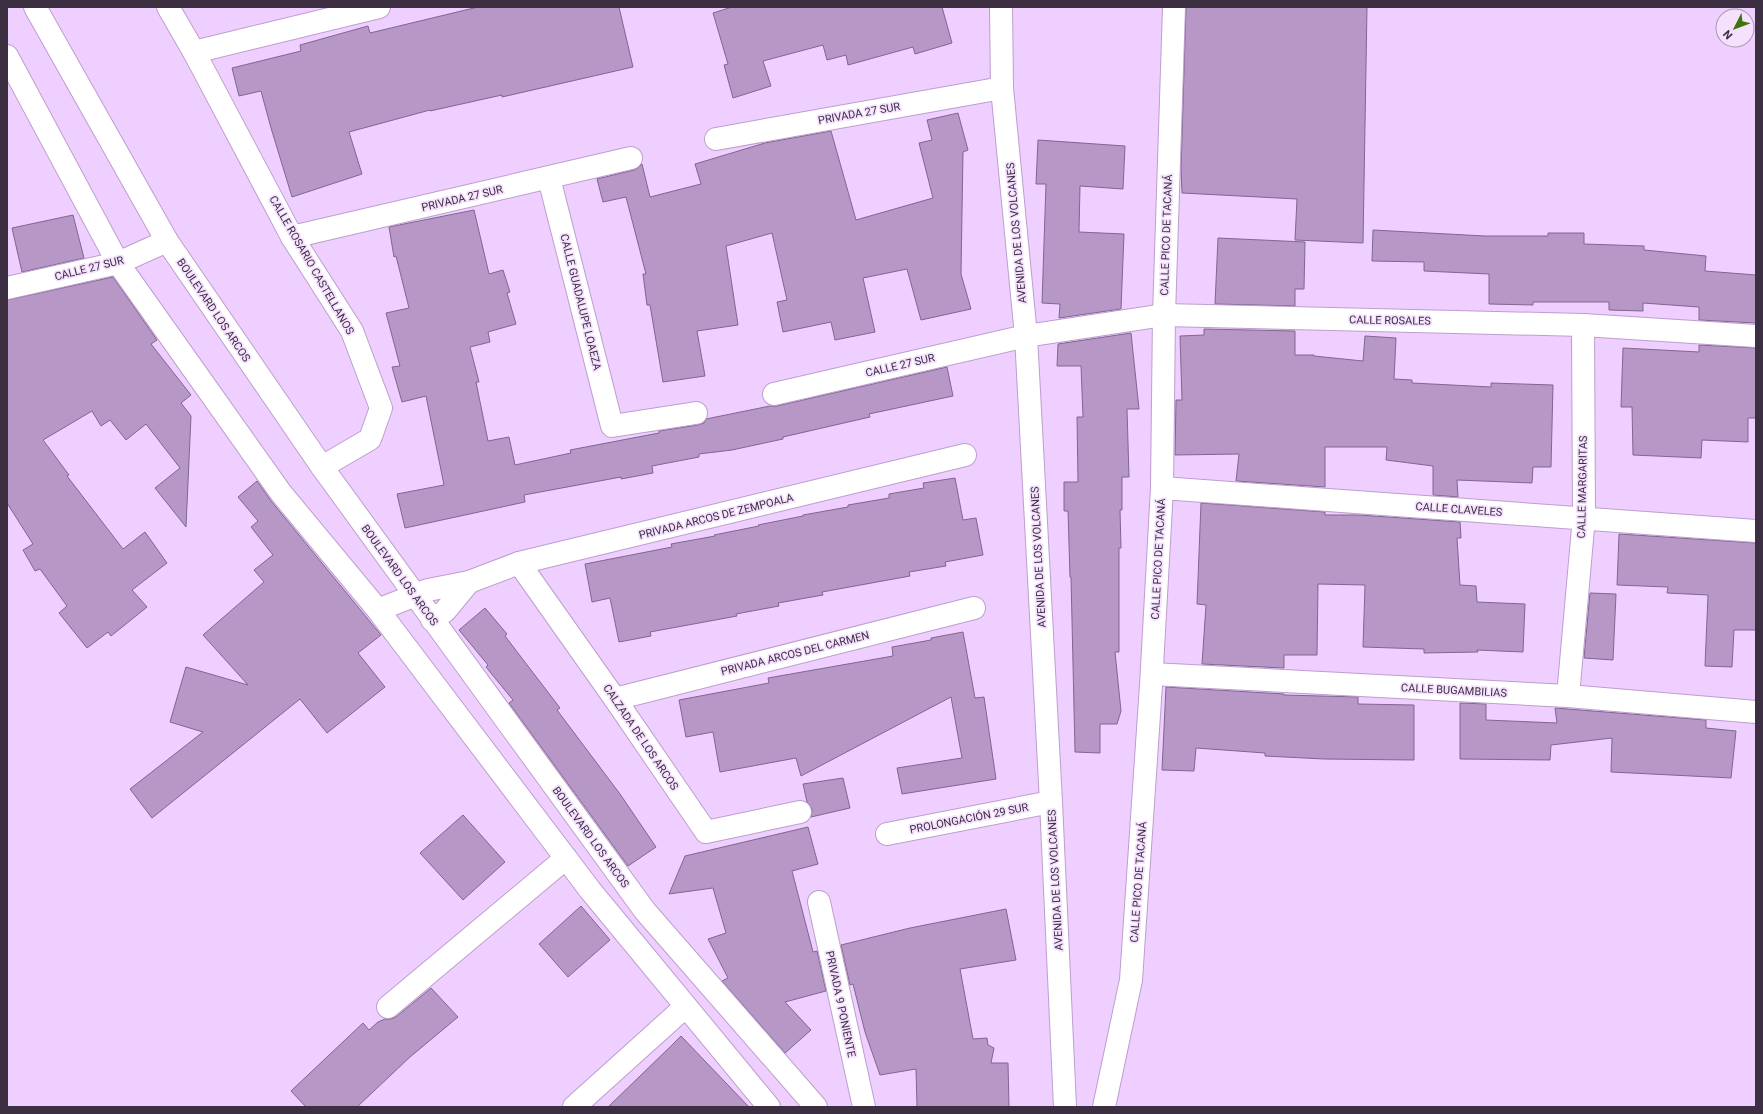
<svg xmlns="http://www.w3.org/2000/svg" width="1763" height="1114" font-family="Roboto,sans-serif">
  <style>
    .building { fill: #b697c5; stroke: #826590 }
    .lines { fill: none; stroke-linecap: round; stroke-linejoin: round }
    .minor-casing { stroke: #be9ecc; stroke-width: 24 }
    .major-casing { stroke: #be9ecc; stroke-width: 24 }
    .minor { stroke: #fff; stroke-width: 22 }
    .major { stroke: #fff; stroke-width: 22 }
    .labels { text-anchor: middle; stroke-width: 3.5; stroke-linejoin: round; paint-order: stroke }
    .street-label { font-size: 11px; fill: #3b2f41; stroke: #f5e1fe }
  </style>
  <rect width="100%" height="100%" fill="#efcfff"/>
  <g class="building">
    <polygon points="478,7 619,7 633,67 502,97 502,95 430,111 430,110 349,132 362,174 292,197 271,128 261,91 239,96 232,68 301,51 300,45 368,26 370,33"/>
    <polygon points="732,7 942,7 952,43 915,54 913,47 848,65 846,55 827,60 823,45 763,61 771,86 733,98 724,65 728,64 713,13"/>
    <polygon points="1186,7 1367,7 1363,243 1295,240 1297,199 1182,193 1181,168"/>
    <polygon points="958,113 968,150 963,152 961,274 971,309 921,320 907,269 863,278 875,332 835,340 831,322 783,332 777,302 787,300 772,233 726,246 738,325 697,331 705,376 663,382 650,305 647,305 643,274 646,274 626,197 603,202 597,179 634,170 639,167 642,164 650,197 701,184 695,164 765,143 831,131 856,220 933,198 919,143 932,140 927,120"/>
    <polygon points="1038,140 1125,146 1123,189 1080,186 1079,232 1124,234 1121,309 1059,318 1060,304 1042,303 1046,184 1036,184"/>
    <polygon points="474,210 489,274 503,270 510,292 507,293 516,324 488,332 490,342 470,347 479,382 476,382 488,441 509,437 515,465 571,453 570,450 659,433 659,431 698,425 704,423 706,419 770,406 777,406 947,367 953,396 869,414 870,417 783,437 783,439 732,450 699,454 699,457 652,466 653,473 621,479 621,477 524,495 525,502 405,528 397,494 444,485 426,396 402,402 392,367 400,366 386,313 409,308 396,256 394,257 389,227"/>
    <polygon points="73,215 84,258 22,272 12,228"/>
    <polygon points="1373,230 1485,236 1548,236 1548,233 1584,233 1584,244 1644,246 1644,250 1706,256 1705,271 1756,275 1756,323 1699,320 1699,307 1643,303 1643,311 1609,310 1609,302 1533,302 1533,305 1489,304 1489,274 1424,271 1424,262 1372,261"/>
    <polygon points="1218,238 1305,242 1304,289 1295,289 1295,306 1215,304"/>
    <polygon points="113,277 157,340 151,344 191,395 181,403 191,416 186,527 155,488 180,468 146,424 126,440 110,420 101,426 92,411 43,440 69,475 67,476 123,549 145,532 167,563 132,590 147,607 111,636 108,632 87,648 59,613 67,606 40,569 35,571 23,550 33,544 7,503 7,300"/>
    <polygon points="1204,329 1295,331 1295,355 1314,355 1314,356 1363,361 1365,336 1396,338 1394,379 1412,380 1412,383 1491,387 1491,383 1553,385 1551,467 1533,467 1532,483 1457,480 1458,497 1433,495 1433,466 1386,460 1387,447 1325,447 1325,487 1236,481 1239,454 1175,455 1176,400 1182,400 1180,336 1204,335"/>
    <polygon points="1131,333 1139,409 1127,409 1129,477 1122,477 1122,510 1120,510 1121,548 1119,548 1119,652 1115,652 1121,711 1117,724 1100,724 1100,753 1075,752 1071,577 1070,577 1068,511 1064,511 1064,482 1078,482 1077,417 1083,417 1081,366 1057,366 1058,344"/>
    <polygon points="1699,345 1756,348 1756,418 1748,418 1748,442 1702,440 1701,458 1633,455 1632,407 1621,407 1623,348 1699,352"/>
    <polygon points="955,478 963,520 976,518 983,555 945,562 946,566 909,572 910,576 822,592 823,595 778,603 779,606 736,614 737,616 650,632 651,636 619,642 610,598 592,602 585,564 672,547 671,544 715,536 714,535 759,526 758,525 803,516 803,515 848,507 848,505 889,498 889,494 924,488 923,483"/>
    <polygon points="257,481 271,501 381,635 358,653 385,687 327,733 300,699 152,818 130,789 203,732 170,722 186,667 248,685 203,635 264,582 254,570 273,555 251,527 258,521 238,497"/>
    <polygon points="1201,503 1325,512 1325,515 1359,515 1460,522 1461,538 1457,538 1460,585 1476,586 1477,602 1525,604 1523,652 1477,650 1478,652 1424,653 1424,649 1363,647 1365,585 1318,584 1317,655 1284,655 1284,668 1202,664 1206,605 1197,604"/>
    <polygon points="1619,534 1756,543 1756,630 1734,630 1732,667 1705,666 1708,595 1667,593 1668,587 1617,585"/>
    <polygon points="1590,593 1616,594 1613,660 1584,658"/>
    <polygon points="485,608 507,634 505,636 560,708 557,710 620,794 656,847 628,866 509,703 513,700 486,667 488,665 459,630"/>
    <polygon points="963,632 975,698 984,697 996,779 902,794 897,768 962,758 951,697 801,776 796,758 720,772 713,732 686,737 679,700 769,683 768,678 893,656 892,647 931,640 931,638"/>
    <polygon points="1166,687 1284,694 1284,695 1358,697 1358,704 1414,705 1414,760 1324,759 1265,756 1265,753 1196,748 1194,771 1162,770"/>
    <polygon points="1460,703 1486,704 1486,720 1557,723 1555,708 1706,720 1706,728 1736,731 1731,778 1611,772 1612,738 1551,745 1550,760 1460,759"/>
    <polygon points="843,778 850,808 811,817 812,809 807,802 803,784"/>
    <polygon points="463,815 505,862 463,900 420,853"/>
    <polygon points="808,827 818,864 792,871 813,952 817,951 826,991 785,1002 811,1030 785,1053 722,981 728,978 708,939 726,933 713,888 669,894 685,856"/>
    <polygon points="581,906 610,940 568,977 539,944"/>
    <polygon points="1006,909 1016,960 960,969 973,1039 987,1038 988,1045 994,1048 991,1063 1008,1063 1009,1107 917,1107 916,1069 880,1075 865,1032 853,984 850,985 841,945 910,928"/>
    <polygon points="431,988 458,1017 410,1057 357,1107 306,1107 291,1091 363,1023 369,1030 378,1022 385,1019 391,1019 396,1017"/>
    <polygon points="681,1036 749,1107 608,1107 672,1045"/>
  </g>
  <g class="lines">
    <defs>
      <g id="minor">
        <polyline points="168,7 194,52 292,237 352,331 381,408 370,439 322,467"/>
        <polyline points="1001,7 1002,88 1026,336 1051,802 1065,1107"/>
        <polyline points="194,52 379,7"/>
        <polyline points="716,139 1002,88"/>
        <polyline points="549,178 612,426 696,413"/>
        <polyline points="292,237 631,158"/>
        <polyline points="7,288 118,263 167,241"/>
        <polyline points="774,394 1026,336 1164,315 1583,325 1756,336"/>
        <polyline points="1162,488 1756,531"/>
        <polyline points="519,563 615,699 706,832 800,812"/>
        <polyline points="378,610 428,590 469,582 519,563 965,455"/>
        <polyline points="432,620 445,611 469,582"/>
        <polyline points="1152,674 1568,696 1756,712"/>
        <polyline points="1568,696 1584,517 1583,325"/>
        <polyline points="615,699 974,608"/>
        <polyline points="887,834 1051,802"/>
        <polyline points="819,902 864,1107"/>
        <polyline points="388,1007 566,858"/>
        <polyline points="574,1107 685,1007"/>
        <polyline points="1104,1107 1131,980 1151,685 1162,488 1164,315 1174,7"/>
      </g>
      <g id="major">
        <polyline points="35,7 167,241 322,467 645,911 816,1107"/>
        <polyline points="7,56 118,263 281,493 378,610 590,890 769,1107"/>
      </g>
    </defs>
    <use href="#minor" class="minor-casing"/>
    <use href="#major" class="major-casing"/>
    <use href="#minor" class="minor"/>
    <use href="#major" class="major"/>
  </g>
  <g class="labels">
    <g class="street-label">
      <text transform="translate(859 113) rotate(-10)" y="4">PRIVADA 27 SUR</text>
      <text transform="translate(462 198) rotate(-13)" y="4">PRIVADA 27 SUR</text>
      <text transform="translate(1016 233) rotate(-95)" y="4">AVENIDA DE LOS VOLCANES</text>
      <text transform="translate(1166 235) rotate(-88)" y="4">CALLE PICO DE TACANÁ</text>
      <text transform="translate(312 265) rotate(60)" y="4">CALLE ROSARIO CASTELLANOS</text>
      <text transform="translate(89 268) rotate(-14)" y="4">CALLE 27 SUR</text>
      <text transform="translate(581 302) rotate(76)" y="4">CALLE GUADALUPE LOAEZA</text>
      <text transform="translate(214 310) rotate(56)" y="4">BOULEVARD LOS ARCOS</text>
      <text transform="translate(1390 320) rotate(1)" y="4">CALLE ROSALES</text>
      <text transform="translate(900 365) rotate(-13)" y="4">CALLE 27 SUR</text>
      <text transform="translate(1582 487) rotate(-89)" y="4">CALLE MARGARITAS</text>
      <text transform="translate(1459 509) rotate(4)" y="4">CALLE CLAVELES</text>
      <text transform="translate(716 516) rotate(-14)" y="4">PRIVADA ARCOS DE ZEMPOALA</text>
      <text transform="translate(1038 557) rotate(-93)" y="4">AVENIDA DE LOS VOLCANES</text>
      <text transform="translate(1158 559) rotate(-87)" y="4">CALLE PICO DE TACANÁ</text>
      <text transform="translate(400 575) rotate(54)" y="4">BOULEVARD LOS ARCOS</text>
      <text transform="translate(795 653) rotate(-14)" y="4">PRIVADA ARCOS DEL CARMEN</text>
      <text transform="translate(1454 690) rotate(3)" y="4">CALLE BUGAMBILIAS</text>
      <text transform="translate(641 737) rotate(56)" y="4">CALZADA DE LOS ARCOS</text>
      <text transform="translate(969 818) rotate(-11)" y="4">PROLONGACIÓN 29 SUR</text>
      <text transform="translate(591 837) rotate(54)" y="4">BOULEVARD LOS ARCOS</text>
      <text transform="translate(1055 880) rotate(-93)" y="4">AVENIDA DE LOS VOLCANES</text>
      <text transform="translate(1138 882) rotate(-86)" y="4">CALLE PICO DE TACANÁ</text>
      <text transform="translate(841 1004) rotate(78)" y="4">PRIVADA 9 PONIENTE</text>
    </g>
  </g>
  <rect width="1763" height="1114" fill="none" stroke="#3b2f41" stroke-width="16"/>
  <g transform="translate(1735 28) rotate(228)"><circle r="19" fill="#f5e1fe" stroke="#ab9ab2"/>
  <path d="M0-3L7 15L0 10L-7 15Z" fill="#3d7608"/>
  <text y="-6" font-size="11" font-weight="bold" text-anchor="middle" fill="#3b2f41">N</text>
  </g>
</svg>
